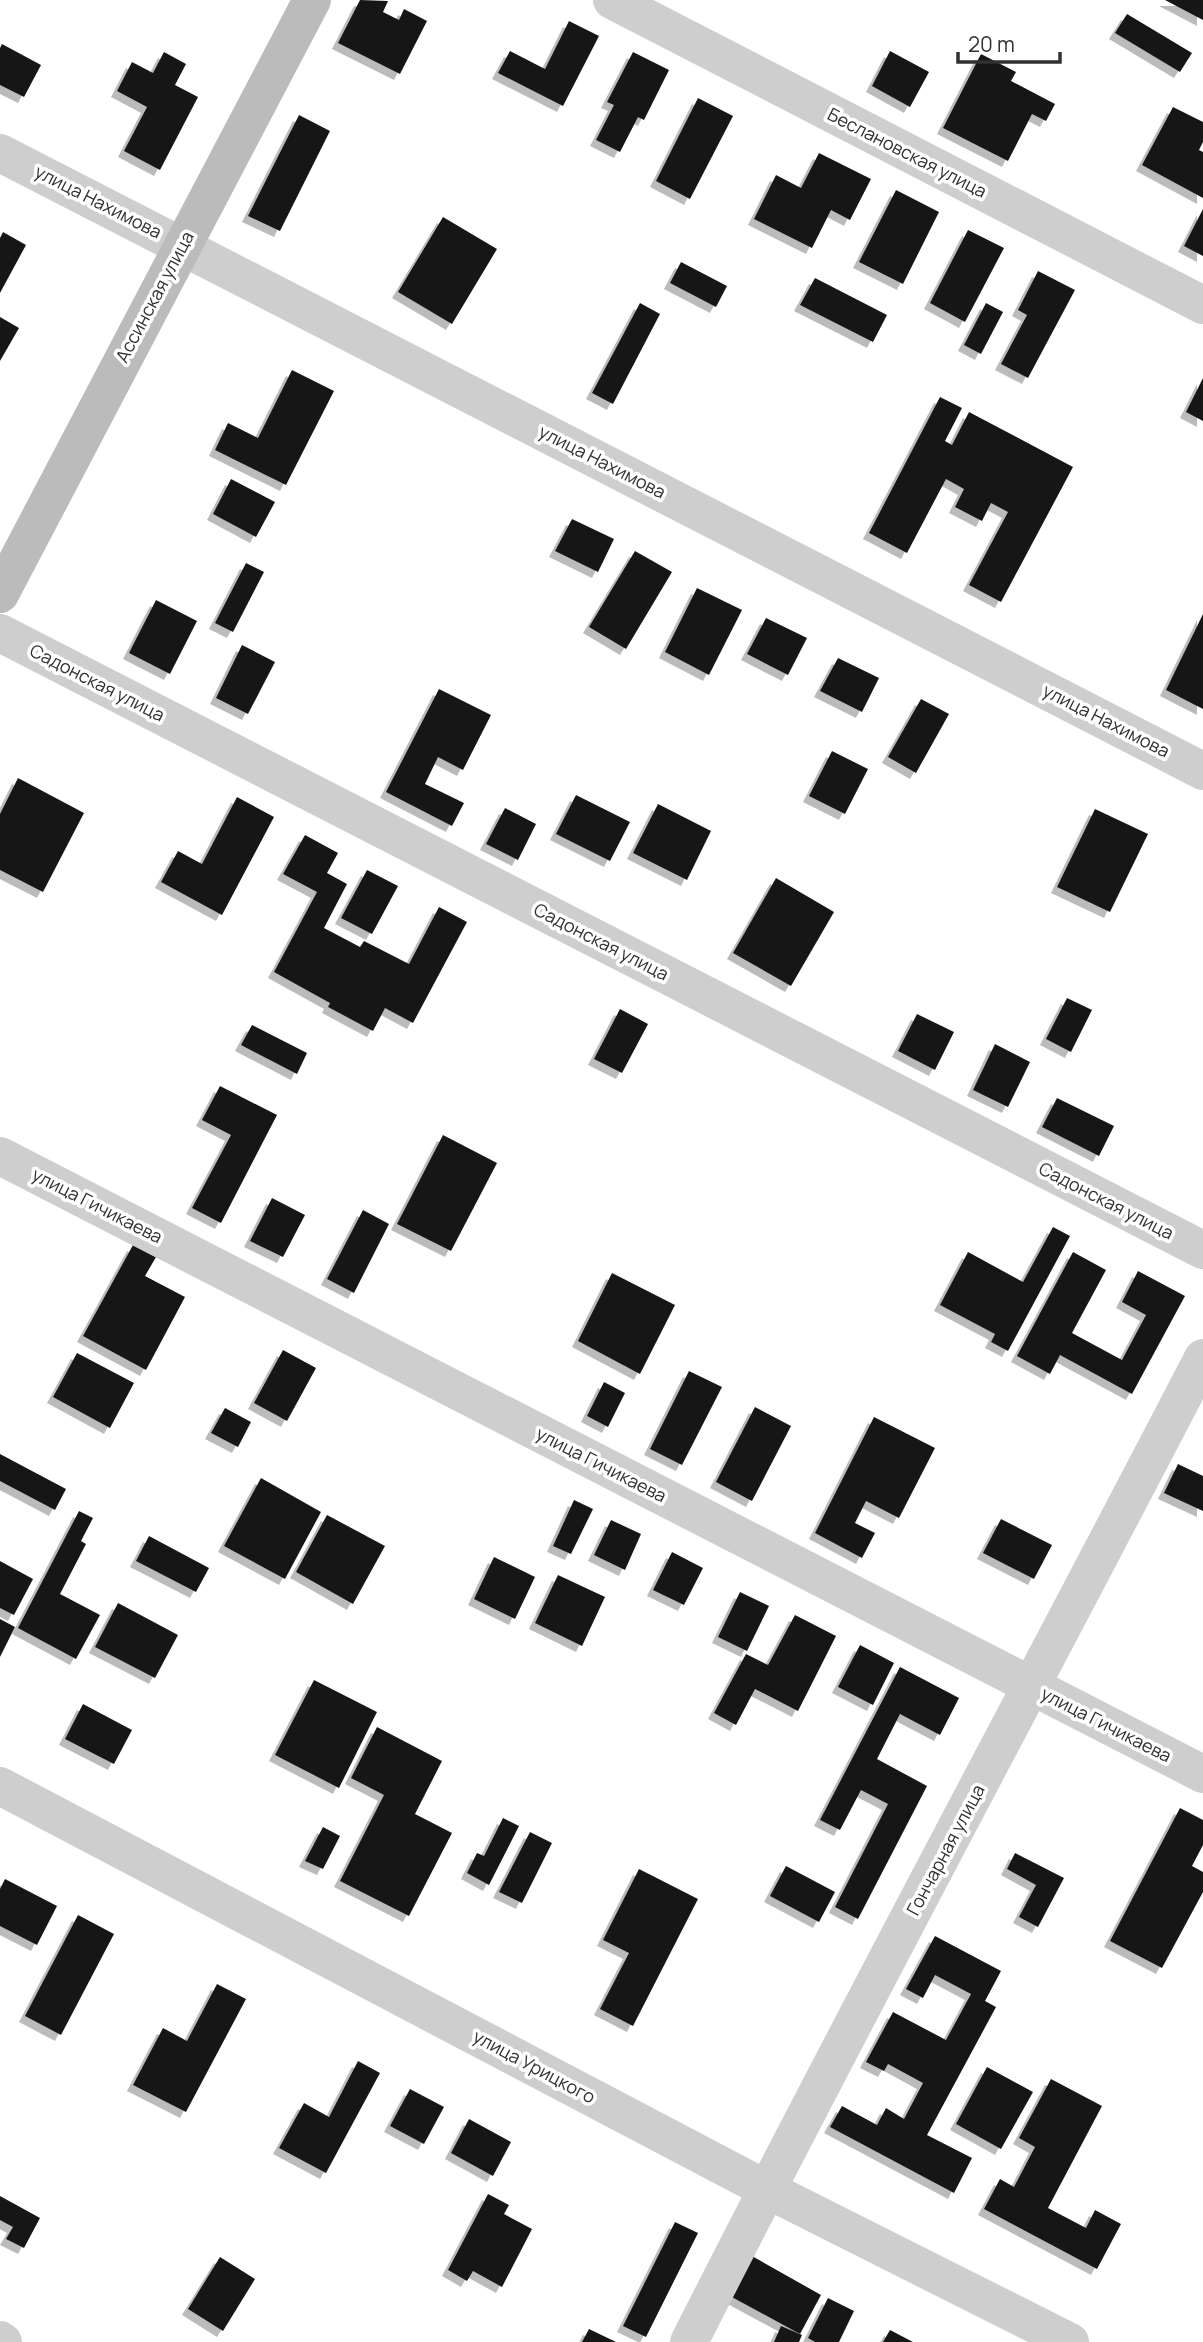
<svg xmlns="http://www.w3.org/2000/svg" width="1203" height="2342" font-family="Manrope,sans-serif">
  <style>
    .building { fill: #181818; filter: url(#shadow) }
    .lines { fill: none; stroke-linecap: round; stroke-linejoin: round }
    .street { stroke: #cecece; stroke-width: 38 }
    .secondary { stroke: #bbb; stroke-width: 38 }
    .labels { text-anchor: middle; stroke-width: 7; stroke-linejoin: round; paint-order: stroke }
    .street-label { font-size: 18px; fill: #313131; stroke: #fff }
  </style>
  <defs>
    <filter id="shadow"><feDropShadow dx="-6" dy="6" stdDeviation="0" flood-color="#0004"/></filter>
  </defs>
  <rect width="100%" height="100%" fill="#fff"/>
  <g class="building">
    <polygon points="360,0 388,1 383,12 399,20 404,9 427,21 400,74 338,43"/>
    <polygon points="1165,0 1203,0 1203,20"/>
    <polygon points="1127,14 1192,53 1180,72 1115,33"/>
    <polygon points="569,21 599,36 563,106 498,73 510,51 545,69"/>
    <polygon points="2,44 41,65 24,97 0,85 0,48"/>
    <polygon points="890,51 929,72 910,107 872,86"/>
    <polygon points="164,52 186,64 175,85 198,97 160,170 124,151 147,107 117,91 132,62 153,73"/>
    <polygon points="633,52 669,70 644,120 638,117 620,152 596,140 614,105 607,102"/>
    <polygon points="981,54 1016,72 1011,81 1055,104 1046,121 1032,114 1008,161 943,128"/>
    <polygon points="698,98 733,116 690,199 656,181"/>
    <polygon points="1173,107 1203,122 1203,142 1199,150 1203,152 1203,198 1142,165"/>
    <polygon points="299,115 330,131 280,231 248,216"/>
    <polygon points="819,153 871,179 850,220 831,210 812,248 754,219 776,175 801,188"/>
    <polygon points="896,190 939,212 903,284 859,262"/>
    <polygon points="1203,209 1203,256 1184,246"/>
    <polygon points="443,217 497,249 452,324 398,292"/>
    <polygon points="968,230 1004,248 965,322 930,303"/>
    <polygon points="3,232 26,245 0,293 0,238"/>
    <polygon points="681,262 727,286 716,307 670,283"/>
    <polygon points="1038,271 1075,290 1028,378 1001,364 1027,315 1018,310"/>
    <polygon points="815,278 887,315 873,342 800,305"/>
    <polygon points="640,303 660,314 613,404 592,393"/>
    <polygon points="986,303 1003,312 981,354 964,345"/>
    <polygon points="0,317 19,328 0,361"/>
    <polygon points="292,370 334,391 286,485 215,450 228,423 258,438"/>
    <polygon points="1203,378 1203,421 1186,412"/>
    <polygon points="940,397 962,408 945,441 952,445 969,412 1073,467 1001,602 969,585 1008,512 991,503 982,521 955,507 964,489 946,479 907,553 869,533"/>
    <polygon points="231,479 275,502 256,537 213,514"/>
    <polygon points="572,519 614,539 598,572 555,551"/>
    <polygon points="635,551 672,572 626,649 589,627"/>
    <polygon points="246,563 264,572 233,632 215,623"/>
    <polygon points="697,588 742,610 709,675 665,652"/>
    <polygon points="156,600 197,621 170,674 129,653"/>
    <polygon points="1203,614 1203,709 1166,690"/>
    <polygon points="766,618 807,638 788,675 747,654"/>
    <polygon points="242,645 275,662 248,714 216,698"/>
    <polygon points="838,658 879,678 862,712 820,691"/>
    <polygon points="439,689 491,715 463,770 438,757 425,784 464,803 452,826 386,792"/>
    <polygon points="921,699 949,714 916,773 888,757"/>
    <polygon points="832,751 868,769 845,814 809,796"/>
    <polygon points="18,778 84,813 43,892 0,870 0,814"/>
    <polygon points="576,795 630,822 610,861 556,834"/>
    <polygon points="237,797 274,817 222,915 161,882 178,851 202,864"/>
    <polygon points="658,804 711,831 687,880 633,853"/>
    <polygon points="505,808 536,824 518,860 486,844"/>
    <polygon points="1095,809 1148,834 1110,912 1057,887"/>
    <polygon points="305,835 338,853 327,873 347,884 324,928 360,947 364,941 409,964 439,907 467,922 413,1023 385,1008 373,1031 328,1007 330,1003 274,972 317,892 283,874"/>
    <polygon points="367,870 398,886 372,934 341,918"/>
    <polygon points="776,878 834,912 791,986 733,953"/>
    <polygon points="1067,998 1092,1010 1071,1052 1046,1039"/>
    <polygon points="620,1009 648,1024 622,1073 594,1059"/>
    <polygon points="917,1014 954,1032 935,1070 898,1051"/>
    <polygon points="252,1025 307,1053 297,1074 241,1045"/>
    <polygon points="995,1044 1030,1062 1008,1107 973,1090"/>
    <polygon points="220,1086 277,1115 221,1223 192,1208 231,1135 202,1120"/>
    <polygon points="1057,1098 1114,1126 1099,1156 1042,1127"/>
    <polygon points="443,1135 497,1163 451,1251 397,1224"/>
    <polygon points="272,1198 305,1215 283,1257 250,1241"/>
    <polygon points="363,1210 389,1224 354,1293 327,1279"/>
    <polygon points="1053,1227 1070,1236 1008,1351 991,1342 995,1334 940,1305 968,1252 1023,1282"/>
    <polygon points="133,1245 156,1257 145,1276 185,1297 146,1370 83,1336"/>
    <polygon points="1073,1252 1106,1270 1072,1333 1122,1360 1146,1315 1122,1302 1138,1271 1185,1296 1132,1394 1060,1355 1050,1374 1017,1356"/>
    <polygon points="612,1273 675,1305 640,1374 578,1341"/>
    <polygon points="283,1350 316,1368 287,1421 254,1403"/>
    <polygon points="77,1353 134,1383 110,1428 53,1397"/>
    <polygon points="689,1371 722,1387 682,1465 650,1449"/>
    <polygon points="604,1382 625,1393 608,1427 587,1416"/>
    <polygon points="755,1407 791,1426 752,1501 716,1482"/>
    <polygon points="225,1408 251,1422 238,1447 211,1433"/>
    <polygon points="874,1417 935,1448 899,1518 866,1501 855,1523 875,1533 862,1558 815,1533"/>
    <polygon points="0,1454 66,1489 55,1510 0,1481"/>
    <polygon points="1178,1464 1203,1476 1203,1511 1164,1493"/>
    <polygon points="261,1478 321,1512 285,1579 224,1546"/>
    <polygon points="574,1500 593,1509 571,1554 553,1546"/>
    <polygon points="79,1511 93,1518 81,1541 86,1544 60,1594 100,1615 76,1659 18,1628"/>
    <polygon points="327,1515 385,1546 353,1604 296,1572"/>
    <polygon points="1001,1519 1052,1545 1034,1579 983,1553"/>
    <polygon points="611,1520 641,1534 625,1570 594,1555"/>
    <polygon points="149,1536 209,1568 196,1592 136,1561"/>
    <polygon points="672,1552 703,1568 684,1605 653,1590"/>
    <polygon points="494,1557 535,1577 515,1619 474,1599"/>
    <polygon points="0,1561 33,1579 14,1615 0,1608"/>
    <polygon points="558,1575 605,1597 582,1646 535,1623"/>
    <polygon points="740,1592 769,1606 747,1651 718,1637"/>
    <polygon points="118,1603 178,1635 155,1678 95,1647"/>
    <polygon points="795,1615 836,1636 798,1711 755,1689 736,1725 714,1713 746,1654 768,1665"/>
    <polygon points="0,1619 15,1627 0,1657"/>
    <polygon points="860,1645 894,1663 873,1705 838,1687"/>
    <polygon points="900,1667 959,1698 940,1735 900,1714 877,1759 927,1786 858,1919 835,1907 888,1804 861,1790 840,1830 820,1820"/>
    <polygon points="314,1680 377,1712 339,1788 275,1755"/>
    <polygon points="83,1704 132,1730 114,1764 65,1739"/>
    <polygon points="377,1727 442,1761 415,1814 452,1833 409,1916 340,1881 384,1795 351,1778"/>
    <polygon points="1180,1808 1203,1820 1203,1845 1192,1866 1203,1872 1203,1892 1162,1968 1110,1941"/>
    <polygon points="503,1818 519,1826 489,1885 467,1873 477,1853 484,1856"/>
    <polygon points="323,1827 340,1836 323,1869 305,1861"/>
    <polygon points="530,1832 552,1843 522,1903 499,1892"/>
    <polygon points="1015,1853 1064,1878 1038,1927 1019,1917 1036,1885 1007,1869"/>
    <polygon points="786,1866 835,1892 819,1922 770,1896"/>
    <polygon points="639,1869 698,1899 633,2026 600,2009 629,1953 603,1940"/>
    <polygon points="5,1879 57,1906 37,1945 0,1926 0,1889"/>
    <polygon points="78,1915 114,1934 61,2035 25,2016"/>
    <polygon points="935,1936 1001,1971 985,2001 996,2007 927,2135 972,2158 954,2193 830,2127 842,2106 877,2125 886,2108 904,2119 923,2083 888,2064 884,2071 866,2062 893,2012 946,2040 971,1994 935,1975 923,1998 906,1989"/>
    <polygon points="217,1984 246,1999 186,2112 133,2085 163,2028 187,2041"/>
    <polygon points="358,2061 380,2073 326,2173 279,2148 304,2103 329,2117"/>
    <polygon points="987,2067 1033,2092 1001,2149 956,2124"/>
    <polygon points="1051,2079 1102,2106 1048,2208 1086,2228 1095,2210 1121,2224 1097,2269 984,2209 1000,2179 1014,2187 1035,2147 1019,2138"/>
    <polygon points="410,2089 444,2107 424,2144 390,2126"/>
    <polygon points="469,2119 511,2142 493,2176 451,2153"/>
    <polygon points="488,2194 509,2205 504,2214 532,2229 502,2287 473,2271 467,2281 448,2270"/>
    <polygon points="0,2196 40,2218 24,2248 6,2239 13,2227 0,2220"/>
    <polygon points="675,2222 698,2233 646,2337 623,2326"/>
    <polygon points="752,2256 821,2295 800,2334 730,2296"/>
    <polygon points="220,2257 255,2279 223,2331 188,2309"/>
    <polygon points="828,2298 854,2311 839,2342 815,2342 808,2338"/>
    <polygon points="781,2326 802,2335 799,2342 774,2342"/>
    <polygon points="589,2329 616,2342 582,2342"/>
    <polygon points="890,2330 913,2342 883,2342"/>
  </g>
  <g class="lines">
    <g class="street">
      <polyline points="612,0 1203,305"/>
      <polyline points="0,153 1203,771"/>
      <polyline points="0,633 1203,1250"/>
      <polyline points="0,1156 1203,1774"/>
      <polyline points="0,1786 766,2189 1070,2342"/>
      <polyline points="0,2340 3,2342"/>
      <path d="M689,2342C856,2012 1033,1686 1203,1358"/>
    </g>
    <polyline class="secondary" points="0,594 312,0"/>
  </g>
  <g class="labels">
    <g class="street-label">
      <text transform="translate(907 153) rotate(27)" y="6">Беслановская улица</text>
      <text transform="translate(98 202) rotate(27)" y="6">улица Нахимова</text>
      <text transform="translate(155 297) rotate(-62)" y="6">Ассинская улица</text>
      <text transform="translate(602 462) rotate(27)" y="6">улица Нахимова</text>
      <text transform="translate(97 683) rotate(27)" y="6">Садонская улица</text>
      <text transform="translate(1106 721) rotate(27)" y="6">улица Нахимова</text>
      <text transform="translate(601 942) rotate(27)" y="6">Садонская улица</text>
      <text transform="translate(1106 1201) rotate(27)" y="6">Садонская улица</text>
      <text transform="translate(97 1206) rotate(27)" y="6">улица Гичикаева</text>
      <text transform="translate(601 1465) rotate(27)" y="6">улица Гичикаева</text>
      <text transform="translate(1106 1725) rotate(27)" y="6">улица Гичикаева</text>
      <text transform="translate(946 1850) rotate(-62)" y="6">Гончарная улица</text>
      <text transform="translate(534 2067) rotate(28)" y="6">улица Урицкого</text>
    </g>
  </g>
  <path d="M958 52v10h102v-10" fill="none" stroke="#313131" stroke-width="3.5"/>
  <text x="968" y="52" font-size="21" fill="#313131" stroke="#ffffff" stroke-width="5" paint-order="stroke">20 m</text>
</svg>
